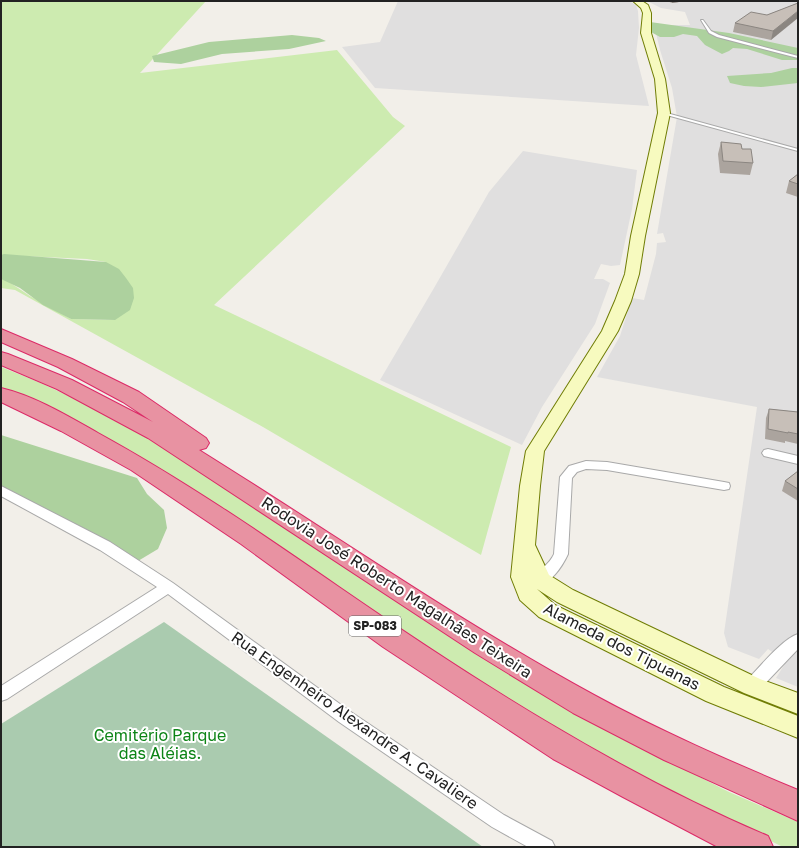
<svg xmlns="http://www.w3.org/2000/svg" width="799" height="848" font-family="'Golos Text',sans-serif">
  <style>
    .residential { fill: #e0dfdf }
    .grass { fill: #cdebb0 }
    .forest { fill: #add19e }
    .cemetery { fill: #aacbaf }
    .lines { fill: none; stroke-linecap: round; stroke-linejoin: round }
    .lane-casing { stroke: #a9a9a9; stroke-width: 2 }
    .street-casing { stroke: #a9a9a9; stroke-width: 2 }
    .secondary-casing { stroke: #707d05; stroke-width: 2 }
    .highway-casing { stroke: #dc2a67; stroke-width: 2 }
    .lane { fill: #fff; fill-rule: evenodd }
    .street { fill: #fff; fill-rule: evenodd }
    .secondary { fill: #f7fabf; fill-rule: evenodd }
    .highway { fill: #e892a2; fill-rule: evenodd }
    .wall { fill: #aba49e }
    .shaded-wall { fill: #8b8681 }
    .building { fill: #c7bfb8; stroke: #8b8681 }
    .labels { text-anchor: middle; stroke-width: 4; stroke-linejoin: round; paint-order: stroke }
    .shield { fill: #fff; stroke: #646464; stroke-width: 1 }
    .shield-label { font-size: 12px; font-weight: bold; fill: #222 }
    .near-street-label { font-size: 16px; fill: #222; stroke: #fff }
    .near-park-label { font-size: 16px; fill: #0c8416; stroke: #fff }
  </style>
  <rect width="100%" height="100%" fill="#f2efe9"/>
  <g class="residential">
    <polygon points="398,1 629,1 636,5 638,11 639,28 636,55 649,106 375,88 342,47 380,42"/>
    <polygon points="647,1 798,1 798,687 776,678 786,662 768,649 759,659 728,647 724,633 757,407 597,377 620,336 632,298 644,300 656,254 657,243 666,242 663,233 657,234 677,117 672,88 660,50 654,25 690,25 685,12 661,8"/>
    <polygon points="523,151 637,170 632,209 620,265 611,266 601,264 594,279 603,279 610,283 595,324 542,407 522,445 380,380 434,288 489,192"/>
  </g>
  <g class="grass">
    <polygon points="1,1 206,1 140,73 337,50 393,117 405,126 214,305 511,447 481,555 263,427 15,290 1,288 1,279 6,280 30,296 71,319 115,320 106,262 87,259 1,255"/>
    <path d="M1,367C57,388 108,415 160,446L649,751L729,792L798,822V847H783L754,833L565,737L1,389Z"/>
  </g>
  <g class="forest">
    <polygon points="650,22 729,33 798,48 798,60 782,60 747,49 733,48 729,51 722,54 705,45 697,36 683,34 674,37 660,37 651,32"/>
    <polygon points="292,35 319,38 326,41 289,49 222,54 181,64 154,62 152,56 209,42"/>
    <polygon points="792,68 798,68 798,83 761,87 744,86 730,83 727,76 771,73"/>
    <polygon points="4,254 106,262 119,269 126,278 133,288 134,298 130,310 115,320 71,319 43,305 20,288 1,279 1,255"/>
    <polygon points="1,435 137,478 147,494 164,510 167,528 158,549 133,564 1,486"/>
  </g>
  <polygon class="cemetery" points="164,622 483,847 1,847 1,724"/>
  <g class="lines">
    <defs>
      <g id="lane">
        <polygon points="701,20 703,20 711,31 719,35 798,56 798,58 717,37 709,33"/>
        <polygon points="663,112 798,149 798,151 663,114"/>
      </g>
      <g id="street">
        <polygon points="768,449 798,456 798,464 764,456 762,453 764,450"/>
        <path d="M586,461L607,462L724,482L729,483L730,486L729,489L724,490L607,470L586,469L577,472L572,478L568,554C563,565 549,588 535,584L533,580C538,570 550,564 554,554L560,477L569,466Z"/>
        <polygon points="1,486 110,542 173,583 351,712 504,815 552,841 555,847 528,847 492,827 339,722 168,594 7,699 1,701 1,686 157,587 100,550 1,496"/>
        <path d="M798,634V649L758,691L752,693L746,691L744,686L746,681C759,668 782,639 798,634Z"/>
      </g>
      <polygon id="secondary" points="633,1 642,1 648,5 651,13 651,33 665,79 670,113 645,236 639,274 631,301 618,331 544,451 540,486 535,545 549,575 573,590 760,679 798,693 798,714 744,693 557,602 537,589 555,605 724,687 798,716 798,738 706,701 539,617 520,600 511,577 520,486 526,451 602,331 615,301 625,274 631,236 658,113 655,79 641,33 643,13 641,8"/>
      <g id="highway">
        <path d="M1,329L72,359L139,392L206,438L209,443L206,448L199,450C331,532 458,621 594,695C660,731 729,761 798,790V821L664,760L573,713L475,653L148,438L57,389L1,365V352L8,354L72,380L153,422L123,402L58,367L1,342Z"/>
        <path d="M1,388C35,396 68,416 98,433C182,479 261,533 339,587C474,680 617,772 768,836L773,847H718L623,797L553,759L383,647L241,544L131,470L61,431L1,402Z"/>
      </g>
    </defs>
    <use href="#lane" class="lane-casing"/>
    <use href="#street" class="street-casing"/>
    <use href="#secondary" class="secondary-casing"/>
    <use href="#highway" class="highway-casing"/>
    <use href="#lane" class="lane"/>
    <use href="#street" class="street"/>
    <use href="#secondary" class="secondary"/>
    <use href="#highway" class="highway"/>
  </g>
  <g class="wall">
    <polygon points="667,1 686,1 672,3"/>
    <polygon points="798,3 771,40 733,32 735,23 767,15"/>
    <polygon points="721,142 742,149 753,163 750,175 720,173 718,154"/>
    <polygon points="798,174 798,197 786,193 789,181"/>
    <polygon points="769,409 798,412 798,444 785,441 785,443 765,439 766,418"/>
    <polygon points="798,471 798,501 782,491 785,481"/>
  </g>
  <g class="shaded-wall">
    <polygon points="672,1 686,1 672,3"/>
    <polygon points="798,11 798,18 771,40 773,31"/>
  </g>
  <g class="building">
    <polygon points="798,3 798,11 773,31 735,23 751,12 767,15"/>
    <polygon points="721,142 741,144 742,149 751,149 753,163 723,161"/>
    <polygon points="798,174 798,184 789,181"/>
    <polygon points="769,409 798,412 798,434 788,432 788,433 768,429"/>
    <polygon points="798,471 798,489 785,481"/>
  </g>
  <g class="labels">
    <rect class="shield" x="349" y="616" width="52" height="20" rx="3"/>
    <g class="shield-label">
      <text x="375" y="630">SP-083</text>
    </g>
    <g class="near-street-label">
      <text transform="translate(397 587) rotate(33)" y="6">Rodovia José Roberto Magalhães Teixeira</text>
      <text transform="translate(622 646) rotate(27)" y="6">Alameda dos Tipuanas</text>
      <text transform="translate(355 720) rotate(35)" y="6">Rua Engenheiro Alexandre A. Cavaliere</text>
    </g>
    <g class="near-park-label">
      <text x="160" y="741">Cemitério Parque<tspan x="160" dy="18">das Aléias.</tspan></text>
    </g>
  </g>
  <rect width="799" height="848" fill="none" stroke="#222222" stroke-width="4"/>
</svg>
